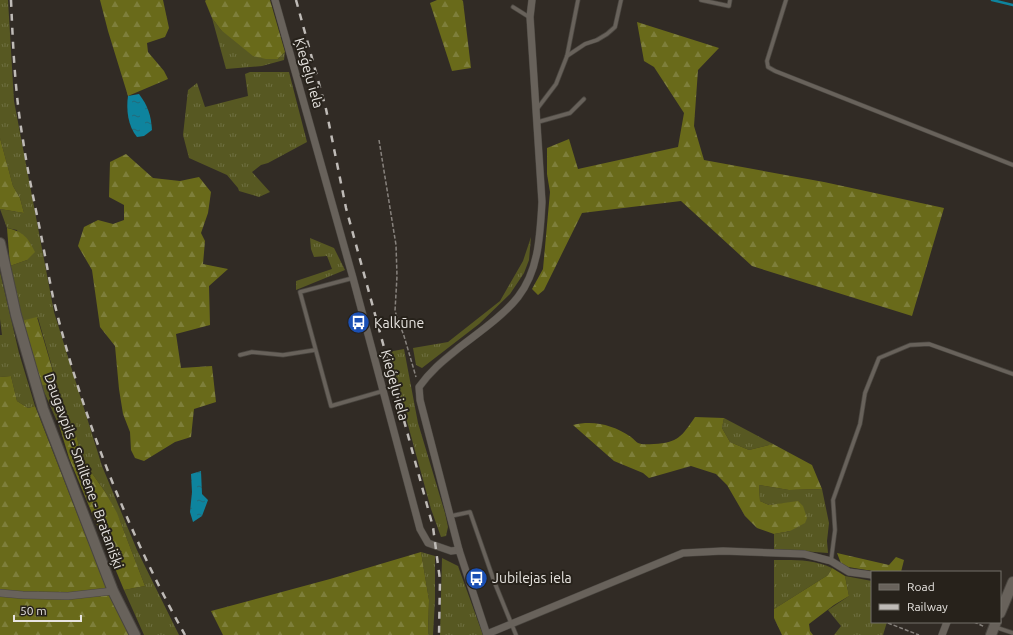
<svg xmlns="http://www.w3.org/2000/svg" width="1013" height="635" font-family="Ubuntu,sans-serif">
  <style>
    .grass { fill: url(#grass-tufts) }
    .forest { fill: url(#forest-firs) }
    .water { fill: url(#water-ripples) }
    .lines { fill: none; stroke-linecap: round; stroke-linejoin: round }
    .stream { stroke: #0e849e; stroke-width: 2.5 }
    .lane-casing { stroke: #4a4640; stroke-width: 5 }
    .street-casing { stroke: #4a4640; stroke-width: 8 }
    .secondary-casing { stroke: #4a4640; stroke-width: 12 }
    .path { stroke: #87827d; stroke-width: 1.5; stroke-dasharray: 4 2; stroke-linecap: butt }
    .lane { stroke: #68625b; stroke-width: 3.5 }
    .street { stroke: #68625b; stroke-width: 7 }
    .secondary { stroke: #68625b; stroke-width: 10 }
    .rail { stroke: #bfbbb7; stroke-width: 2.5; stroke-dasharray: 7 7; stroke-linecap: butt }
    .labels { text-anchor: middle; stroke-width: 4; stroke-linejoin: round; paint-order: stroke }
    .street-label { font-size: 14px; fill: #e7e4e0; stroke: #27221b }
    .poi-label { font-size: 14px; fill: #e7e4e0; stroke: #27221b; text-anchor: start }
  </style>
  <defs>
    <pattern id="grass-tufts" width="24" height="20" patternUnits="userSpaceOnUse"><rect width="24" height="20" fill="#575822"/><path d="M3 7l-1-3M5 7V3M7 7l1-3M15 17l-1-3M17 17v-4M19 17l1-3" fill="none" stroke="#6f7042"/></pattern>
    <pattern id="forest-firs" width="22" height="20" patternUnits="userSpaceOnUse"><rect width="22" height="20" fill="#696a1a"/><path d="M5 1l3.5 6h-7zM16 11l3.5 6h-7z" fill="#7e7f3b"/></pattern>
    <pattern id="water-ripples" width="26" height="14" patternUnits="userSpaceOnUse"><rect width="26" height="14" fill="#0e849e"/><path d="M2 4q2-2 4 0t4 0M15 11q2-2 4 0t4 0" fill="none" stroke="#246a7a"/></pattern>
  </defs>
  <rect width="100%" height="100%" fill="#312b25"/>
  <g class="grass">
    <polygon points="0,0 8,0 14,101 54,312 102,466 137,550 179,635 144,635 124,590 145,586 120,521 106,493 89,469 79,446 76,434 60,428 41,385 57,384 38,318 21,321 10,266 27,260 17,230 7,228 0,209 24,213 20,198 13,186 0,138"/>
    <polygon points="212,18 221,30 278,59 285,52 284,60 262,66 226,69"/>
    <polygon points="250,72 289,72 307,142 268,163 261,165 252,172 270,192 259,197 239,191 238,188 227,175 189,158 183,135 188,90 197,83 205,107 248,96 245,74"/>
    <polygon points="531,237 529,260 524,273 510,294 479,324 422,368 416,365 413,348 448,342 500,301 523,261"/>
    <polygon points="310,238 334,248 345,270 296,290 296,281 332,269 327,256 314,257 311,249"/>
    <polygon points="0,272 19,353 35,406 28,408 17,401 11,376 0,377 0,335 2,335 0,319"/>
    <polygon points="404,349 418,423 445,513 448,527 446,536 441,537 431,509 388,352"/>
    <polygon points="724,418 773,444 749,450 730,442 722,428"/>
    <polygon points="759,485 789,490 822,489 829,523 827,541 828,553 774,549 774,534 790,531 798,502 769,505 760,501"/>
    <polygon points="421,552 435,556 435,600 433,635 428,635 429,600"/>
    <polygon points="442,558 458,566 483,635 440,635"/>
    <path d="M774,560C794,560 813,559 832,568L828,575L774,609Z"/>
    <polygon points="845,576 872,581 872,622 887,622 883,635 834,635 841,626 828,610 849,596"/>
  </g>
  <g class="forest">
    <polygon points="100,0 163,0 169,28 165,37 147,43 148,52 164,71 168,79 128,96 108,31"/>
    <polygon points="206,0 270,0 285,52 278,59 266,59 253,56 221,30 212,18 205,1"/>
    <polygon points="437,0 462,0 463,1 471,68 452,71 430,3"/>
    <polygon points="637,22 719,48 698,70 694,126 704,160 824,182 944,208 912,316 752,266 681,201 582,213 544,290 538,295 532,289 543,269 550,192 547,174 547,148 569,139 578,169 678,147 684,113 654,67 644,61"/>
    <polygon points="0,138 13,186 20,198 24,213 0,209"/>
    <polygon points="126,154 153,178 180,181 199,177 211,192 208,213 201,233 205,241 203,264 228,269 209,286 210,325 176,334 181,368 212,366 216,402 194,409 191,437 175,442 144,461 135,458 131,450 130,432 123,414 119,389 115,346 100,327 92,270 78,246 84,227 98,220 113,224 124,220 124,205 109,197 110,162"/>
    <path d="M7,228C24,232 27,237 35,252L27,260L10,266Z"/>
    <polygon points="37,317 57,385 41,385 21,321"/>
    <polygon points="11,376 17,401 28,408 35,406 87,539 129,635 0,635 0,377"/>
    <path d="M695,417L724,418L722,428L730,442L749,450L773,444L812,465L822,489L789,490L759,485L760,501L769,505L798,501L803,506L807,518L805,523L790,531L774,534L757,528L745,516L727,485L716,474L691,466L649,478L643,473L614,461L573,425C594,420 613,425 631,437C634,439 636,442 638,443C642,445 649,444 654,444C678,443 682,436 695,417Z"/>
    <polygon points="60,428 76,434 79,446 89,469 106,493 117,513 145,586 124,590 69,458"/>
    <polygon points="421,552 429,600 428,635 223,635 211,611 330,579"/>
    <polygon points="837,553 889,565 896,557 904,560 901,572 879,572 842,566"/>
    <polygon points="832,568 845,576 849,596 834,605 809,624 810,631 813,635 782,635 774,618 774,609 828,575"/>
  </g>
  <g class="water">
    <path d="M139,94C148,106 151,115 152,130L144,136L137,137C128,126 126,110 128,96Z"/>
    <polygon points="201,471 202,494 208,500 202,516 193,522 190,512 192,492 191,474"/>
  </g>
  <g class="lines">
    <polyline class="stream" points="992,0 1013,5"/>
    <defs>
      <g id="lane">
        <polyline points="701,0 729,6 730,0"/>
        <polyline points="786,0 767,61 768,67 775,71 1013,165"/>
        <polyline points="513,7 529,17"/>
        <polyline points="567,56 585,44 597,40 607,34 615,27 621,0"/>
        <polyline points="537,109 556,84 567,56 578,0"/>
        <polyline points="538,122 570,113 584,99"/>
        <polyline points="353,278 300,292 331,406 383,391"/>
        <polyline points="240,355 252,352 283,355 315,350"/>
        <polyline points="451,516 470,512 494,581 516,635"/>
        <polyline points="831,561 835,530 833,500 860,424 865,393 879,358 910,345 929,344 1013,374"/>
        <polyline points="995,627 1013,633"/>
      </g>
      <g id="street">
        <polyline points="275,0 353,278 420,529 428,543 451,551 459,550 487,635"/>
        <path d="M459,550L420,400L419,387C431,370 444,360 460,347C478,333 504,315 518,297C539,270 540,235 542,202L530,17L532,0"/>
        <polyline points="0,593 23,595 68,596 113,591"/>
        <polyline points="487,634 683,553 723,551 804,554 831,561 849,572 872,575"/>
        <polyline points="942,635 947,622"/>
      </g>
      <g id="secondary">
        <polyline points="0,243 16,315 43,409 113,591 135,635"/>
        <polyline points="1000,613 1013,582"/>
        <polyline points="991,635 996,622"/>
      </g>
    </defs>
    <use href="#lane" class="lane-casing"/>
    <use href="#street" class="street-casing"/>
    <use href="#secondary" class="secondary-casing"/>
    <g class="path">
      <polyline points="379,140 396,245 397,276 395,311 404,336 416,377"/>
      <polyline points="974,622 985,627"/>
      <polyline points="888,623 919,635"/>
    </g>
    <use href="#lane" class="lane"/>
    <use href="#street" class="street"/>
    <use href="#secondary" class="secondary"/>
    <g class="rail">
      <path d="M11,0C13,46 15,94 23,140C27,168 33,196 39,225C44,249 48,273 53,297C80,411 128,533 185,635"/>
      <polyline points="296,0 326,109 346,208 433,527 440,580 439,635"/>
    </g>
  </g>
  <defs>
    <symbol id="bus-disc" viewBox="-11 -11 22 22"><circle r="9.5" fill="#1a4fb4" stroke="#27221b"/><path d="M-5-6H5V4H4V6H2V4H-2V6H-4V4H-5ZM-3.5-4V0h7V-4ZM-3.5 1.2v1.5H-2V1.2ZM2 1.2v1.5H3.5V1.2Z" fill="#fff"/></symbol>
  </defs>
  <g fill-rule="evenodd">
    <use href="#bus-disc" x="346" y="310" width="25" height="25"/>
    <use href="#bus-disc" x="464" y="566" width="25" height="25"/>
  </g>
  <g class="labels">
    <g class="street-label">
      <text transform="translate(309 73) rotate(74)" y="5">Ķieģeļu iela</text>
      <text transform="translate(395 385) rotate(75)" y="5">Ķieģeļu iela</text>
      <text transform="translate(84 471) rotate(70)" y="5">Daugavpils - Smiltene - Bratanišķi</text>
    </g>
    <g class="poi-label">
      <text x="374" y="328">Kalkūne</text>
      <text x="492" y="583">Jubilejas iela</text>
    </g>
  </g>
  <rect x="871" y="571" width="130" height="52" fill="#27221b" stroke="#74706a"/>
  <rect x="879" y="584" width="20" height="6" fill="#68625b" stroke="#74706a"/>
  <text x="907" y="591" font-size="12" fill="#e7e4e0">Road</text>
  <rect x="879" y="604" width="20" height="6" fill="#bfbbb7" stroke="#74706a"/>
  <text x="907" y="611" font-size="12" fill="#e7e4e0">Railway</text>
  <path d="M14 615v6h67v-6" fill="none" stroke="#e7e4e0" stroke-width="2"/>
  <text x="20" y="615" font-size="12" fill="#e7e4e0" stroke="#27221b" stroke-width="3" paint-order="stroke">50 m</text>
</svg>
